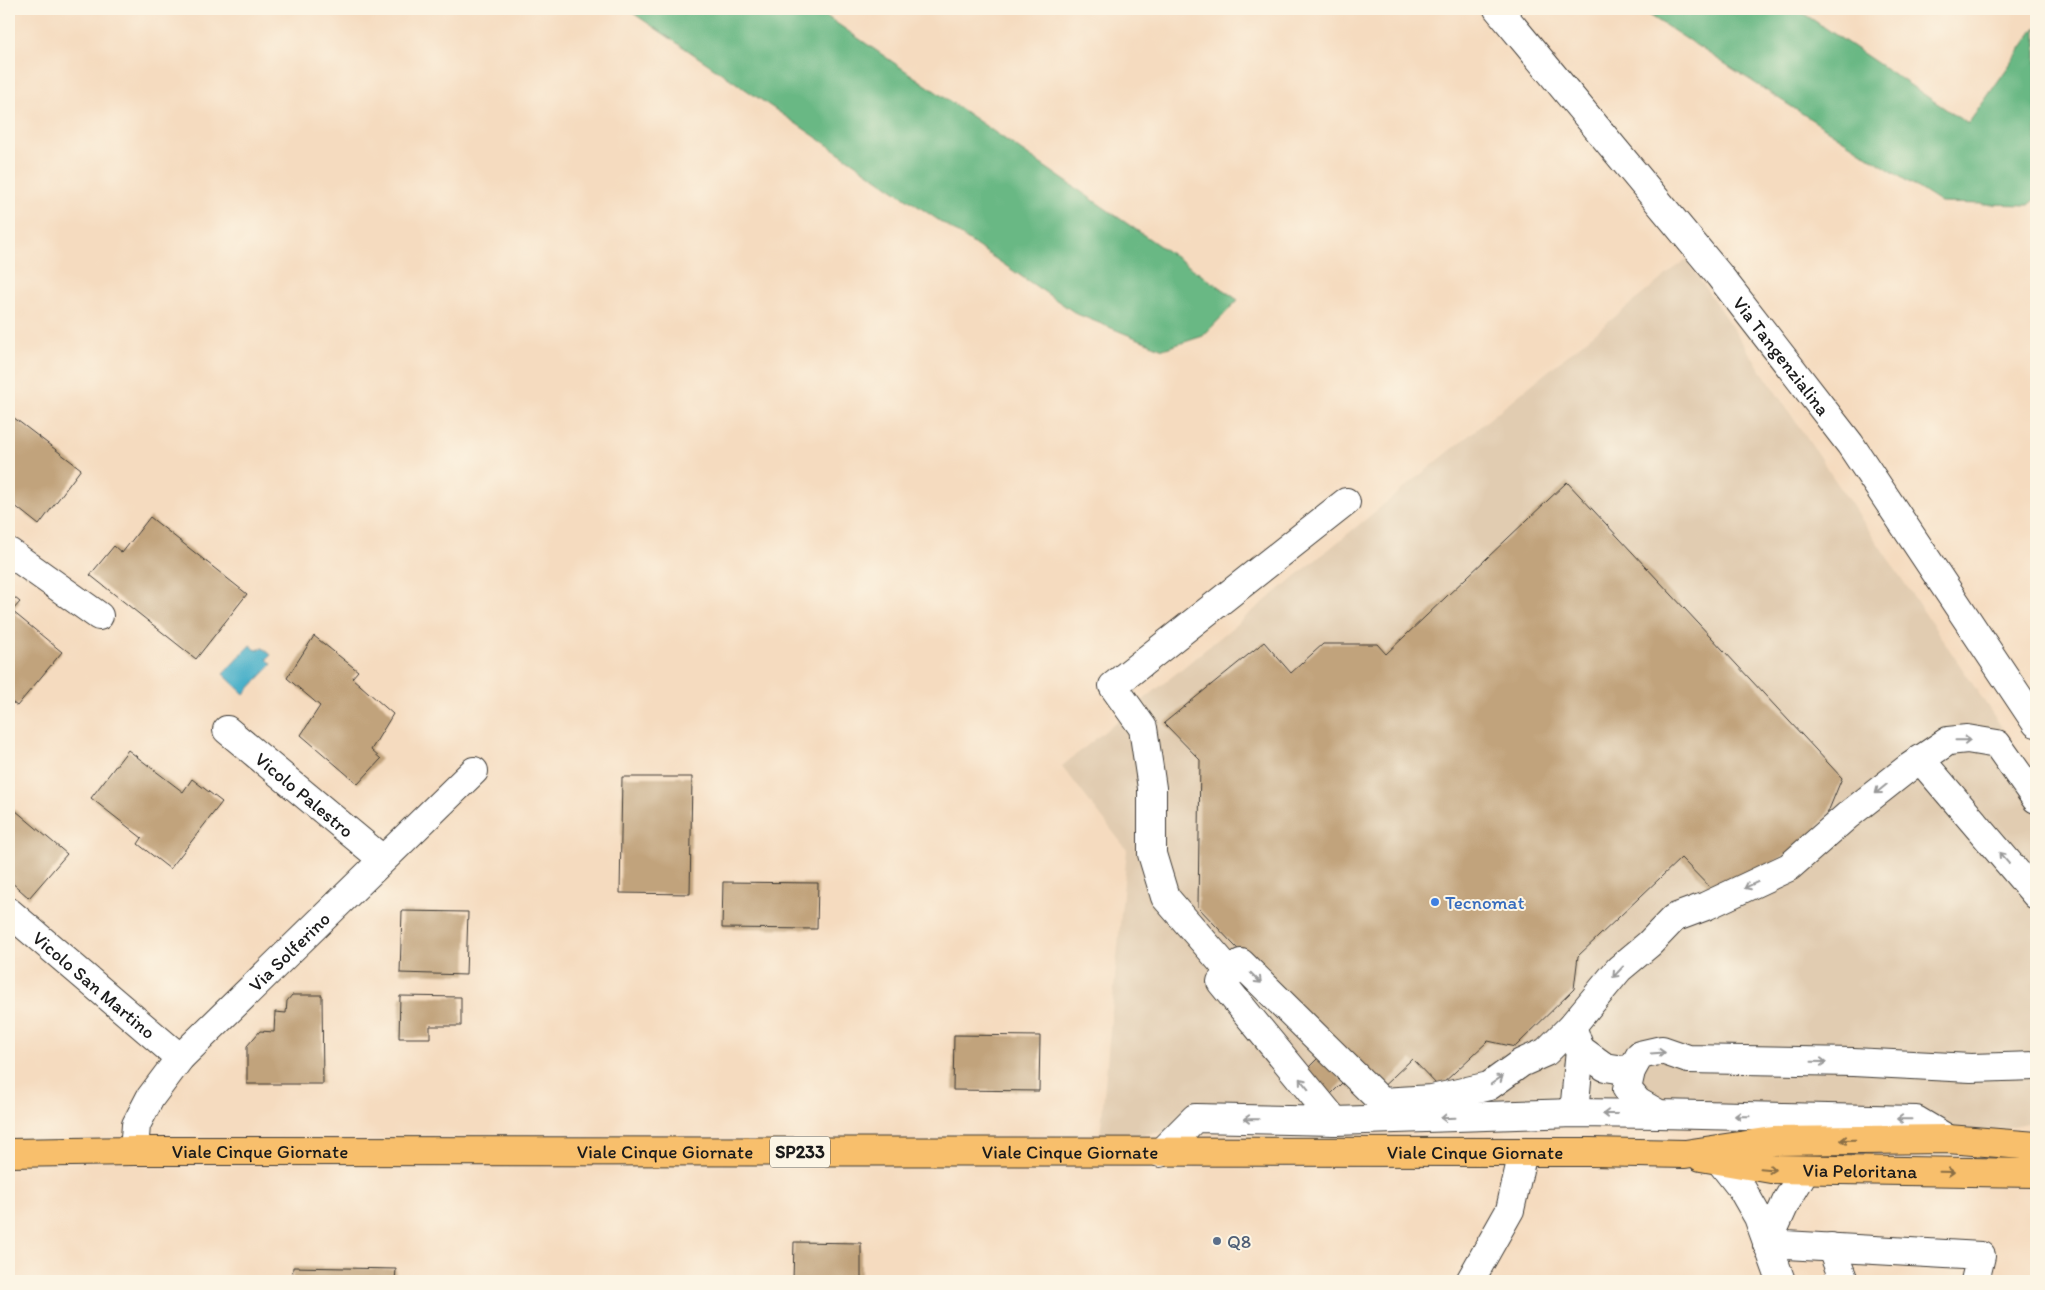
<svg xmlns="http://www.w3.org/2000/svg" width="2045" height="1290" font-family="Itim,sans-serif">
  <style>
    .built { fill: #e1ccb1 }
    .forest { fill: #69b884; stroke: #426a50 }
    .water { fill: #4ab0c9; stroke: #336672 }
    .building { fill: #c1a37b }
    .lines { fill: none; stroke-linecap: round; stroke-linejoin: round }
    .minor-casing { stroke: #3d3934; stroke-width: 30 }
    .major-casing { stroke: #3d3934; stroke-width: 30 }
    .minor { stroke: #fff; stroke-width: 28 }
    .major { stroke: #f8bf6c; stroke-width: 28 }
    .oneway { stroke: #999 }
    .oneway2 { stroke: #8a6e44 }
    .shop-dot { fill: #3f7fe0; stroke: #fcf5e5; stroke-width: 2 }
    .service-dot { fill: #5c6f8a; stroke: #fcf5e5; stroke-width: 2 }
    .labels { text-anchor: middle; stroke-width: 4; stroke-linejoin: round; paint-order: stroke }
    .shield { fill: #fcf5e5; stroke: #5f5d58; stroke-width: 1 }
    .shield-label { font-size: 18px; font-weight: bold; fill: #1c1c1c }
    .street-label { font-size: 19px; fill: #1c1c1c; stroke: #fcf5e5 }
    .shop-label { font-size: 19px; fill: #366cbe; stroke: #fcf5e5; text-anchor: start }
    .service-label { font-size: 19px; fill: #4e5e75; stroke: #fcf5e5; text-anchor: start }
  </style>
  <rect width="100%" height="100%" fill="#fcf5e5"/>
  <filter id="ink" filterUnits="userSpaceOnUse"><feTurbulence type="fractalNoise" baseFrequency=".02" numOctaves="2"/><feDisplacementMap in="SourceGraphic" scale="10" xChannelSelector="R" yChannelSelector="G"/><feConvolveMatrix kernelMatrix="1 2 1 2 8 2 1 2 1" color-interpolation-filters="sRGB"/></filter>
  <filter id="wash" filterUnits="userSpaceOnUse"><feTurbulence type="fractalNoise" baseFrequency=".0096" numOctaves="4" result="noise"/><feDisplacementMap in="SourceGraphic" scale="20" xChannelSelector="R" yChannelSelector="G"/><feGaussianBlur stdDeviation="1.12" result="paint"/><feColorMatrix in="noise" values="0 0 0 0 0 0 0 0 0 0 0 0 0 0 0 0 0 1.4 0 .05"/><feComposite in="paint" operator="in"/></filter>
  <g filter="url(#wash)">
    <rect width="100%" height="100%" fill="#f5dbbf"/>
    <polygon class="built" points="1686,259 2036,778 2036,1121 1983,1132 1335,1121 1100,1137 1127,850 1062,766"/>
    <g class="forest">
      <polygon points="627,9 816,9 1238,300 1203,336 1163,349 1077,314"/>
      <polygon points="1640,9 1797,9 1968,124 2036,27 2036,199 2029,205 1941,203"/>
    </g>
    <polygon class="water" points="250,645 256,650 263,648 271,655 267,659 272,664 244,694 223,674"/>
    <g id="blocks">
      <g class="building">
        <polygon points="9,414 81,469 39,525 9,501"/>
        <polygon points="1567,482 1842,778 1828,812 1807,842 1717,895 1681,858 1578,956 1574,989 1515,1047 1488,1041 1439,1087 1412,1059 1375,1094 1198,907 1200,760 1164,723 1264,642 1291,673 1323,644 1377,644 1386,654"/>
        <polygon points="150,517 247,594 196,659 90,575 114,546 122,553"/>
        <polygon points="9,593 20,602 12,611 62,652 17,706 9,700"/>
        <polygon points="314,636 358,671 352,678 393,714 371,750 381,759 358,784 301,735 320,706 287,678"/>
        <polygon points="128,750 183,792 192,779 222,802 170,869 138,844 142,838 91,798"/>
        <polygon points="622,777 692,777 690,894 620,893"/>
        <polygon points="9,805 67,854 29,898 9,880"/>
        <polygon points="723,882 818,883 817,929 722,928"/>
        <polygon points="402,911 468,912 466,975 400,973"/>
        <polygon points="292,995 322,995 323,1084 247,1084 247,1046 260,1031 274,1032 275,1012 286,1013 287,1001"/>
        <polygon points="400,996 461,997 461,1026 430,1026 430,1038 399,1038"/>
        <polygon points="954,1035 1040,1036 1039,1091 953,1090"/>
        <polygon points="1319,1057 1343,1082 1330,1095 1306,1070"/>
        <polygon points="794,1242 861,1243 861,1281 793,1281"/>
        <polygon points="293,1267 396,1269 395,1281 292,1281"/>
      </g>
    </g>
  </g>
  <g filter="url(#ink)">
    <use href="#blocks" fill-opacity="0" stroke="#3d3934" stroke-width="1"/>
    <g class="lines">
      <defs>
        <g id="minor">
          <path id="s1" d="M1498,9L1719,275L1850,444L2036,723"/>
          <polyline points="9,552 99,616"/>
          <path id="s2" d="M227,730L382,859"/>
          <polyline points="1920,759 2036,895"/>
          <path id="s3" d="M9,912L180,1058"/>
          <polyline points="1231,973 1165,897 1152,854 1152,788 1143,728 1113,686 1346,502"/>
          <polyline points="1580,1049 1605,1067 1631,1071"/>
          <polyline points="1574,1113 1580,1049 1572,1026 1619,969 1649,944 1674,918 1706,906 1789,867 1847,816 1908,768 1948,741 1967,739 1997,744 2036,799"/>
          <polyline points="1335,1121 1221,982 1241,963 1382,1102 1432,1099 1489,1086 1521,1063 1546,1052 1572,1026"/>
          <polyline points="1948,1139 1916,1120 1659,1114 1638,1102 1627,1089 1631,1071 1640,1055 1662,1050 1688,1059 1853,1062 1971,1068 2036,1066"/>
          <path id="s4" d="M134,1151L136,1125L150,1098L180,1058L474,771"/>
          <polyline points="1160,1153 1195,1118 1335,1121 1574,1113 1659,1114"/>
          <polyline points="1720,1161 1742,1189 1758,1217 1781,1281"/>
          <polyline points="1767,1244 1981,1256 1975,1281"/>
          <polyline points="1767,1244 1786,1202 1805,1170"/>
          <polyline points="1831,1247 1844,1281"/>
          <polyline points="1470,1281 1510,1210 1523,1152"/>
        </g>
        <g id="major">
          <path id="s5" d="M9,1153L134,1151L1591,1152L1685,1154L1773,1141L1948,1139L2036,1146"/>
          <path id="s6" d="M1701,1157L1771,1169L2036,1173"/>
        </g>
      </defs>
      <use href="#minor" class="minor-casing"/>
      <use href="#major" class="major-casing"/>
      <use href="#minor" class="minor"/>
      <use href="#major" class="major"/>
    </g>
    <defs><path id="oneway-shaft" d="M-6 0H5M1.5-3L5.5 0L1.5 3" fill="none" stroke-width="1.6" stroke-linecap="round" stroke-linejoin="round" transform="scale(1.25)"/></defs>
    <g class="oneway">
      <use href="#oneway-shaft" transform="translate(1963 740) rotate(-1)"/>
      <use href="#oneway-shaft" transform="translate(1881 789) rotate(141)"/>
      <use href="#oneway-shaft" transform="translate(2004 858) rotate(-131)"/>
      <use href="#oneway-shaft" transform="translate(1751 885) rotate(155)"/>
      <use href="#oneway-shaft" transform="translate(1618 972) rotate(133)"/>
      <use href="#oneway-shaft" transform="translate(1256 978) rotate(45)"/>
      <use href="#oneway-shaft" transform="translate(1658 1053) rotate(-4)"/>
      <use href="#oneway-shaft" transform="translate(1819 1062) rotate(1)"/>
      <use href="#oneway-shaft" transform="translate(1497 1080) rotate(-35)"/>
      <use href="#oneway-shaft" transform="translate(1304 1084) rotate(-129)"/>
      <use href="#oneway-shaft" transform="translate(1610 1114) rotate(-180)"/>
      <use href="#oneway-shaft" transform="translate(1742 1116) rotate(-179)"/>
      <use href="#oneway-shaft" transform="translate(1448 1118) rotate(178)"/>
      <use href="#oneway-shaft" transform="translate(1251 1119) rotate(-179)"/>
      <use href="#oneway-shaft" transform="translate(1904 1119) rotate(-179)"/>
    </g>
    <g class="oneway2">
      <use href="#oneway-shaft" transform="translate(1848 1140) rotate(179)"/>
      <use href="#oneway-shaft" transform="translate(1768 1169) rotate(5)"/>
      <use href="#oneway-shaft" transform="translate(1947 1172) rotate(1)"/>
    </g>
  </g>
  <circle class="shop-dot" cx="1435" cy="902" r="5"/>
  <circle class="service-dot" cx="1217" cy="1241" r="5"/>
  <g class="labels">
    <rect class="shield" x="770" y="1136.5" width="60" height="31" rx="4"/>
    <g class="shield-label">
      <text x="800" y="1158">SP233</text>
    </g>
    <g class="street-label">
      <text dy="7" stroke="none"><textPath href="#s1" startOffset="448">Via Tangenzialina</textPath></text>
      <text dy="7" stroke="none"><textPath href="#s2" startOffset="101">Vicolo Palestro</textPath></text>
      <text dy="7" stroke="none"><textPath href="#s4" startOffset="259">Via Solferino</textPath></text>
      <text dy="7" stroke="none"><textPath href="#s3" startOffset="112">Vicolo San Martino</textPath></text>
      <text dy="7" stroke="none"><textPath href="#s5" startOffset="251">Viale Cinque Giornate</textPath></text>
      <text dy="7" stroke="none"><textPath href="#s5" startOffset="656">Viale Cinque Giornate</textPath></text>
      <text dy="7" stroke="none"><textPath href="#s5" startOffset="1466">Viale Cinque Giornate</textPath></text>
      <text dy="7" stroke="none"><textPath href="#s5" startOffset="1061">Viale Cinque Giornate</textPath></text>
      <text dy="7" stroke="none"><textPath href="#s6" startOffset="160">Via Peloritana</textPath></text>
    </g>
    <g class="shop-label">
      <text x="1445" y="909">Tecnomat</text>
    </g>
    <g class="service-label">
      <text x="1227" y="1248">Q8</text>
    </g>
  </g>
  <rect width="2045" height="1290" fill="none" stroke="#fcf5e5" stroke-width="30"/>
</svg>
